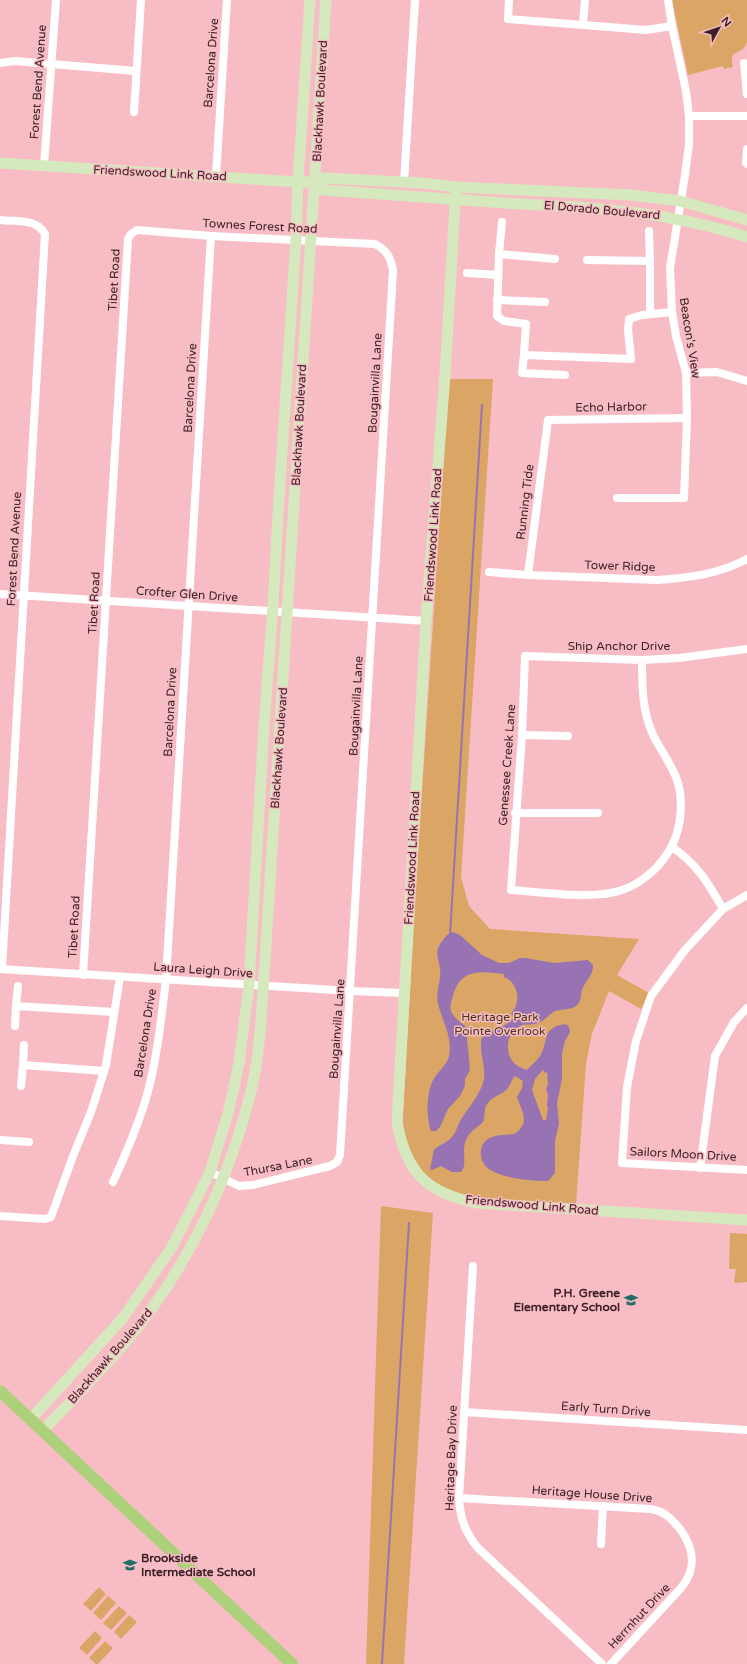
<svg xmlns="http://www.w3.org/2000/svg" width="747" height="1664" font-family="'Varela Round',sans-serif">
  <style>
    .green { fill: #dba565 }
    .water { fill: #9873b3; fill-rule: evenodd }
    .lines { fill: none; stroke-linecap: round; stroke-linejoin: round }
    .stream { stroke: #9873b3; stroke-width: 2 }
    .street { stroke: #fff; stroke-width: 8 }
    .secondary { stroke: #d6e8bd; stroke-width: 11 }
    .primary { stroke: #add07a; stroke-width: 12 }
    .labels { text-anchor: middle; stroke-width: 3; stroke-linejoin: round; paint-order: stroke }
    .street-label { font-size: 12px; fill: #3d2126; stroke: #f8bdc4 }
    .park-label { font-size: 12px; fill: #4d361a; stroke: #f8bdc4 }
    .poi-label { font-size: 12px; font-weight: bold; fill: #3d2126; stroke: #f8bdc4; text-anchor: end }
  </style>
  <rect width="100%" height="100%" fill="#f8bdc4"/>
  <g class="green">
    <path d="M672,0H747V43C745,45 745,47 743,49C734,55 730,52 733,67L724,69L723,66L688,75Z"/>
    <polygon points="449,379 493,379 461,877 469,906 490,929 639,939 617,975 649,993 641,1009 609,991 592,1034 586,1064 576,1205 470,1198 440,1188 414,1163 402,1136 415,898"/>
    <polygon points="381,1206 433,1213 404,1664 366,1664"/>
    <polygon points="730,1233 747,1234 747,1282 734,1283 736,1269 729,1269"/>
    <polygon points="99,1587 106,1594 91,1611 83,1604"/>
    <polygon points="108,1596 116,1603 101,1620 93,1613"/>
    <polygon points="119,1606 127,1613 111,1630 103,1623"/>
    <polygon points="129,1615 137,1622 121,1639 114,1632"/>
    <polygon points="95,1631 102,1638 87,1655 79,1648"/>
    <polygon points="105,1641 113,1648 98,1664 96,1664 89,1658"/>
  </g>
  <path class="water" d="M453,932L460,935L482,955L499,963H509L520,958H525L555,963L588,960L593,965C594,975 585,981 582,990C580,996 582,1001 576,1006C571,1010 562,1009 555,1011C549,1014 545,1021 538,1023C533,1025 528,1024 523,1025C509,1029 505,1045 510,1057C513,1064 520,1068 527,1070C531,1065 537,1061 540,1056C549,1041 541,1027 566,1024L569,1027L570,1032L565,1041L562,1053V1079L557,1103L559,1124L555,1141V1173L548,1181C530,1181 508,1179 492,1171C478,1164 476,1143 492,1137C499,1134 507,1135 514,1134C531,1123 522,1112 517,1097L522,1088L523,1081L515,1076C511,1080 511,1085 507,1089C501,1096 491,1096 486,1106C484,1111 485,1117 483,1122C480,1126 470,1130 466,1140C461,1151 468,1165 461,1172H452L441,1166L432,1170L430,1169L434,1150C439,1145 446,1143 451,1138C456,1133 457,1127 460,1121C468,1108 481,1094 484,1079C486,1064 476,1045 484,1034L505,1025L514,1018L511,1013C522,1003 518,982 504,977V974C481,971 460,968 453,996C452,1001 449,1006 451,1011C454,1019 461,1022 466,1027L470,1070L465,1079V1086L460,1096L448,1109L440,1127L436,1131H431C426,1117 426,1089 435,1077C446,1062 452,1061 449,1039C447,1027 441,1016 438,1004C436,995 439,986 440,977C442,961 431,954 443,940C446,936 448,933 453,932ZM543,1070L545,1073L547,1072L548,1084L546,1089L548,1095L547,1106L548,1108L546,1120H543L532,1090L535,1079Z"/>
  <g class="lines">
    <g class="stream">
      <polyline points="450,935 482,405"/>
      <polyline points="382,1664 409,1223"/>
    </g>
    <g class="street">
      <polyline points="509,0 508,19 646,30 672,26"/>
      <polyline points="583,24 585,0"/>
      <polyline points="0,63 15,61 136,71"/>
      <polyline points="744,63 747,94"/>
      <polyline points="134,112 141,0"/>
      <polyline points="689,116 747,116"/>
      <polyline points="747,149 746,163 747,164"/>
      <polyline points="44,166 56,0"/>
      <polyline points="216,176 227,0"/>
      <polyline points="404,183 415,0"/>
      <path d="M0,220C16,222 36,218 45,234L2,969"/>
      <polyline points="502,222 499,254 555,259"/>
      <polyline points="649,231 650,261"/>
      <polyline points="499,254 497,316 504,321 526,324 524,355 631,359 628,330 629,319 642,315 672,312"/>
      <polyline points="587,260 650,261 650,314"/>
      <polyline points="467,273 498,275"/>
      <polyline points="497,300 545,302"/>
      <polyline points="524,355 522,373 565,375"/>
      <polyline points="686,373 717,372 747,381"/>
      <polyline points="617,498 684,498 687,418 686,373 676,336 672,312 670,268 685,175 689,144 689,116 686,91 672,26 668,0"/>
      <path d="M489,572L528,575L657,580C688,578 720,574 747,559"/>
      <polyline points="528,575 548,420 687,418"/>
      <polyline points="0,594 426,621"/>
      <path d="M642,660C642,687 642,712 654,737C661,750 670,763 676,777C683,795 682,818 676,836C672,848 666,857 657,867C647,877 636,886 622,890C595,900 541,892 511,890L522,735L525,656L642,660L679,658L747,649"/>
      <polyline points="522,735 568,736"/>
      <polyline points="515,813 598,813"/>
      <path d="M672,847C698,865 708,883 723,909"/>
      <polyline points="747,895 723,909 685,950 651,996 636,1041 627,1087 622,1163 747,1170"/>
      <polyline points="0,969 351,991 404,993"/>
      <path d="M83,975L128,239L131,234L137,230L211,236L375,244C387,250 391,258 393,271L340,1155L337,1162L330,1166L253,1185L239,1186L210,1172"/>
      <polyline points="18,986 16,1006 114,1012"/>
      <polyline points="15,1026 16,1006"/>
      <polyline points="24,1045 23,1065 104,1071"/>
      <polyline points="21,1086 23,1065"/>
      <polyline points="0,1140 29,1142"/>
      <polyline points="700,1168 715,1056 734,1022 747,1008"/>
      <path d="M113,1182C125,1156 136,1130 145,1102C157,1062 161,1020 166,979L211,236"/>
      <polyline points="0,1216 45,1219 51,1217 73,1156 91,1112 106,1065 120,977"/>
      <path d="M473,1266L459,1498C460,1518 465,1532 478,1548L602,1664"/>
      <polyline points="464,1412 747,1430"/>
      <path d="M459,1498L650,1509C664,1511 671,1518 680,1529C694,1548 697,1569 681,1588L611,1664"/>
      <polyline points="601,1544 603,1506"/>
    </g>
    <g class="secondary">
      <polyline points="0,163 298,182 320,182 323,178 422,183 456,187 631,195 680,201 747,220"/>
      <path d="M315,182H320L323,190C384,194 444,199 505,203C588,207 667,211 747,237"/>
      <path d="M456,187L445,375L426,621L397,1122C406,1172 426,1193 477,1203L747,1220"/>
      <polyline points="30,1420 123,1318 172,1247 210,1172 229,1110 239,1063 249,985 264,726 273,606 278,514 296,239 298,182 310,0"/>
      <path d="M42,1431C72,1401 102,1370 129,1338C189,1266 230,1178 252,1087C259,1055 261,1023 263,991L326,0"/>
    </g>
    <polyline class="primary" points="0,1391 292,1664"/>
  </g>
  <defs>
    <symbol id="school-bare" viewBox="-9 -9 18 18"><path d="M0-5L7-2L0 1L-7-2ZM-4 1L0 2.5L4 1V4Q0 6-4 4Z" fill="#226d69" stroke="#f8bdc4" stroke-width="2.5" paint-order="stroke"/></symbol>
  </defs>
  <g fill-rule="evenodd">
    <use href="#school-bare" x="621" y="1290" width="20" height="20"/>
    <use href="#school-bare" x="120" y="1555" width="20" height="20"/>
  </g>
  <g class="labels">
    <g class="street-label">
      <text transform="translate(211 63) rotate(-86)" y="4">Barcelona Drive</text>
      <text transform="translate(38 82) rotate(-86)" y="4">Forest Bend Avenue</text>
      <text transform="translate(320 101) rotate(-87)" y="4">Blackhawk Boulevard</text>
      <text transform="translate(160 173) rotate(3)" y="4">Friendswood Link Road</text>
      <text transform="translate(602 210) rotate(5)" y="4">El Dorado Boulevard</text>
      <text transform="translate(260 226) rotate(3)" y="4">Townes Forest Road</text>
      <text transform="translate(114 280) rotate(-87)" y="4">Tibet Road</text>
      <text transform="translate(690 338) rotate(81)" y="4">Beacon's View</text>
      <text transform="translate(375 383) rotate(-87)" y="4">Bougainvilla Lane</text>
      <text transform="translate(190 388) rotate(-87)" y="4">Barcelona Drive</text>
      <text transform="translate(611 407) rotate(-1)" y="4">Echo Harbor</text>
      <text transform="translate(299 425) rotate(-87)" y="4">Blackhawk Boulevard</text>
      <text transform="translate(525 502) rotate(-83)" y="4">Running Tide</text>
      <text transform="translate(433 535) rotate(-86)" y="4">Friendswood Link Road</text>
      <text transform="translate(14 549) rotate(-87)" y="4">Forest Bend Avenue</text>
      <text transform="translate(620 566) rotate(2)" y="4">Tower Ridge</text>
      <text transform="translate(187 594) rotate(4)" y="4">Crofter Glen Drive</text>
      <text transform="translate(94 603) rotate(-87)" y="4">Tibet Road</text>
      <text x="619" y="650">Ship Anchor Drive</text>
      <text transform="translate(356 706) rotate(-87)" y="4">Bougainvilla Lane</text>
      <text transform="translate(170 712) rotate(-87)" y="4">Barcelona Drive</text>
      <text transform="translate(279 748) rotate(-86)" y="4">Blackhawk Boulevard</text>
      <text transform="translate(507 765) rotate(-86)" y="4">Genessee Creek Lane</text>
      <text transform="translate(412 858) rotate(-87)" y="4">Friendswood Link Road</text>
      <text transform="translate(74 927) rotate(-87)" y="4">Tibet Road</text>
      <text transform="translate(203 970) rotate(4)" y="4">Laura Leigh Drive</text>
      <text transform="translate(337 1029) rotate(-86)" y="4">Bougainvilla Lane</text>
      <text transform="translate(145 1033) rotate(-81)" y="4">Barcelona Drive</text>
      <text transform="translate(683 1154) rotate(3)" y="4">Sailors Moon Drive</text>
      <text transform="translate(278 1166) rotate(-11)" y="4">Thursa Lane</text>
      <text transform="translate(532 1205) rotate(5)" y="4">Friendswood Link Road</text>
      <text transform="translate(110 1356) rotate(-49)" y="4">Blackhawk Boulevard</text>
      <text transform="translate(606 1409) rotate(4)" y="4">Early Turn Drive</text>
      <text transform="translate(451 1458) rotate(-88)" y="4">Heritage Bay Drive</text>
      <text transform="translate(592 1494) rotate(4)" y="4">Heritage House Drive</text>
      <text transform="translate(639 1616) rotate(-47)" y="4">Herrnhut Drive</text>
    </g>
    <g class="park-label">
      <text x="500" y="1021">Heritage Park<tspan x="500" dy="14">Pointe Overlook</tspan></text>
    </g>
    <g class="poi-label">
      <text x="620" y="1297">P.H. Greene<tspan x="620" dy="14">Elementary School</tspan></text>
      <text x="141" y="1562" text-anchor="start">Brookside<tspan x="141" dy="14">Intermediate School</tspan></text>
    </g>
  </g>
  <g transform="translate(719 28) rotate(50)" stroke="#f8bdc4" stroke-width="3" paint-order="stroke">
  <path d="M0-3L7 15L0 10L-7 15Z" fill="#3d2126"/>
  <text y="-6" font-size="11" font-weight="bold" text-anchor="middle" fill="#3d2126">N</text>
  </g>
</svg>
